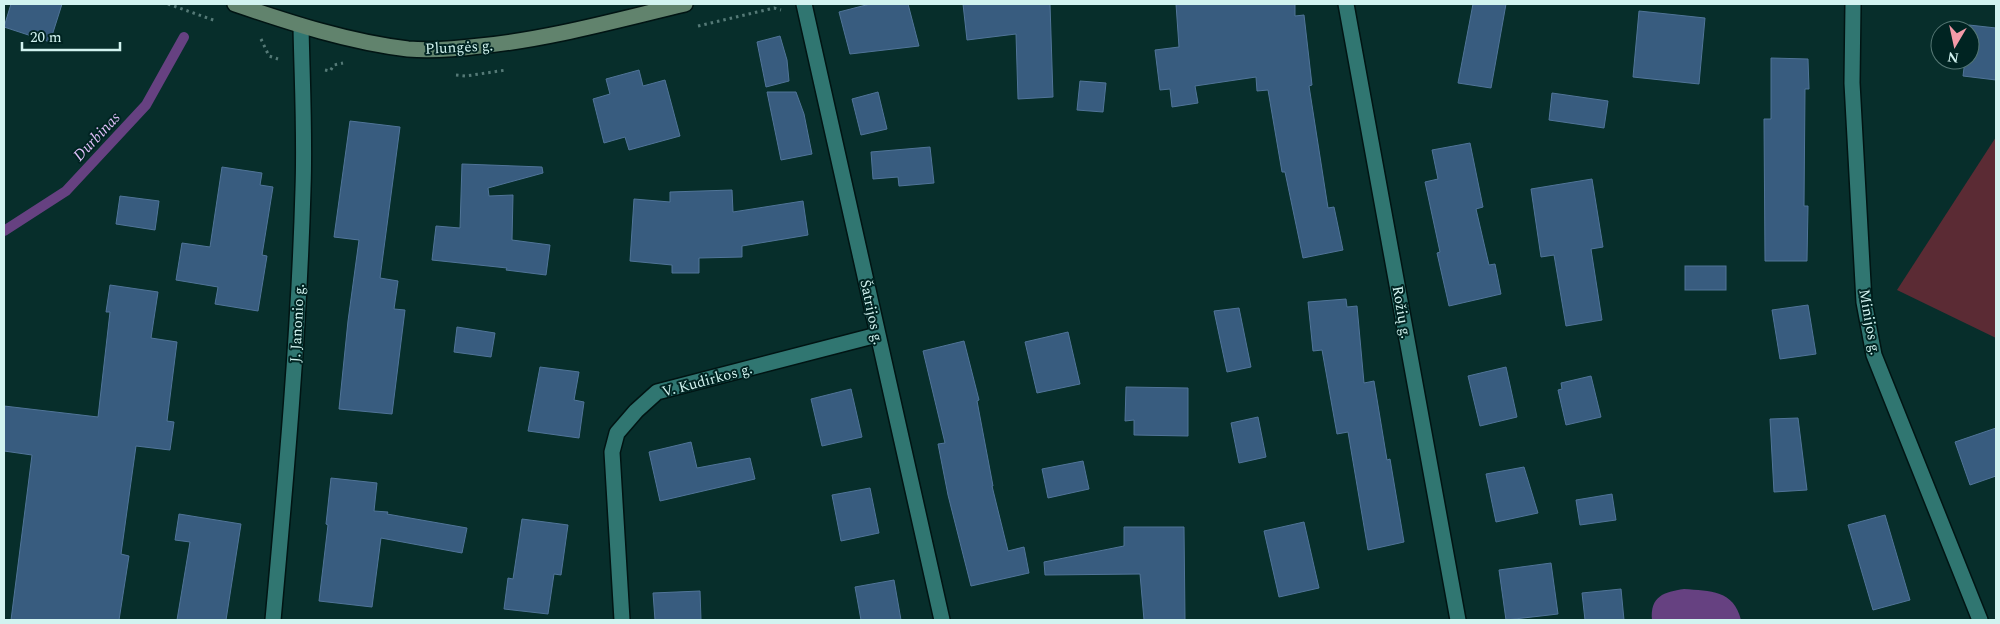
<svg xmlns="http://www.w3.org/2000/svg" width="2000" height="624" font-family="Spectral,serif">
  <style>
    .green { fill: #5b2b34 }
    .water { fill: #664181 }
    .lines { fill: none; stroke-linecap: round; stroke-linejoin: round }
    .stream { stroke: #664181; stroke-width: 10 }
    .building { fill: #385c7f; stroke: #507498 }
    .street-casing { stroke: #011413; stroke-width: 18 }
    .secondary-casing { stroke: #011413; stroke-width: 18 }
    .path { stroke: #557a77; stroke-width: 3; stroke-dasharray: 2.5 4; stroke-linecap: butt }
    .street { stroke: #307671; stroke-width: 15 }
    .secondary { stroke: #61836d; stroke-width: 15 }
    .labels { text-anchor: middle; stroke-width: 4; stroke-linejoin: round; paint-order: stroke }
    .street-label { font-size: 15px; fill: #d2f3f0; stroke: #002422 }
    .water-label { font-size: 16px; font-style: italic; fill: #ddbff7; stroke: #002422 }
  </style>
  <rect width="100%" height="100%" fill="#072e2b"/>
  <polygon class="green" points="1996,137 1996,338 1897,290"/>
  <path class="water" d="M1684,589C1710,591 1734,590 1741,620H1652C1650,596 1664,592 1684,589Z"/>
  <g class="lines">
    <polyline class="stream" points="4,231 66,191 146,105 184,37"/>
  </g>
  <g class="building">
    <polygon points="11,4 62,4 50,42 4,27"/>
    <polygon points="870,4 908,4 919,46 850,54 839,12"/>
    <polygon points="963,4 1050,4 1053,97 1018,99 1016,34 967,40"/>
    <polygon points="1176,4 1295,4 1295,16 1304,15 1312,85 1309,86 1328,208 1334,207 1343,250 1303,258 1285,172 1282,172 1268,90 1257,91 1256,77 1195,86 1198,103 1172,107 1170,89 1160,90 1155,50 1179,47"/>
    <polygon points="1473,4 1506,4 1491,88 1458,83"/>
    <polygon points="1639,11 1705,18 1699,84 1633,77"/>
    <polygon points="1969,25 1996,28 1996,80 1963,76 1965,60 1970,60"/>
    <polygon points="780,36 787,60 789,81 766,87 757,42"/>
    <polygon points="1771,58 1808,59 1809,89 1805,89 1804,206 1808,206 1807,261 1765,261 1764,119 1771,119"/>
    <polygon points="639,70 643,86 665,80 680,136 629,150 625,137 604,143 593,99 610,94 606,79"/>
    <polygon points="1080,81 1106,83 1103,112 1077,110"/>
    <polygon points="767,92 796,92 804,114 812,154 781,160"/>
    <polygon points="878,92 887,129 861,135 852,99"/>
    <polygon points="1552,93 1608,101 1604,128 1549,120"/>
    <polygon points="350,121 400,127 380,278 398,281 394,309 405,310 392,414 339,409 348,321 359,240 334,237"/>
    <polygon points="1470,143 1483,207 1476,209 1489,265 1495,264 1501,294 1449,306 1437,253 1440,252 1425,182 1438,179 1432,150"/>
    <polygon points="930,147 934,183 899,186 898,177 873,179 871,152"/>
    <polygon points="462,164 542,167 543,173 488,188 489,196 513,195 512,240 550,245 546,275 506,270 507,268 432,260 436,226 460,228"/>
    <polygon points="222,167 262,173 260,185 273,187 262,255 267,256 258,311 215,304 218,287 176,280 182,243 210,247"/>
    <polygon points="1592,179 1603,247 1591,249 1602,320 1566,326 1554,255 1541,257 1531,189"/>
    <polygon points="732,190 733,212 803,201 808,235 742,246 742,257 699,258 699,273 672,273 672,265 630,261 634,199 670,202 670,192"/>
    <polygon points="120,196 159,201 155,230 116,224"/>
    <rect x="1685" y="266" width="41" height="24"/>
    <polygon points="110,285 158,292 151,338 177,342 167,421 174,422 170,450 136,446 121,554 129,556 119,620 11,620 32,455 4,451 4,406 98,417 110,312 106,312"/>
    <polygon points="1346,299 1347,307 1357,306 1364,383 1374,381 1387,460 1390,459 1404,542 1368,550 1348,432 1337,434 1322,350 1313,351 1308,302"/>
    <polygon points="1808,305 1816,354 1780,359 1772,310"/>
    <polygon points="1239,308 1251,367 1227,372 1214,311"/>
    <polygon points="457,327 495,333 491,357 454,352"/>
    <polygon points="1068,332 1080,384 1037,393 1025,342"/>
    <polygon points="964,341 979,400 977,401 993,486 992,486 1008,551 1024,547 1029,573 971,586 948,495 938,444 945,443 923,351"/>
    <polygon points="540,367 579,372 574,400 584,402 579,438 528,431"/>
    <polygon points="1506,367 1517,417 1480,426 1468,376"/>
    <polygon points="1591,376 1601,417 1566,425 1558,390 1562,389 1561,383"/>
    <polygon points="1126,387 1188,388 1188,436 1134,435 1134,420 1125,421"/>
    <polygon points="851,389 862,437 822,446 811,399"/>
    <polygon points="1258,417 1266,457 1239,463 1231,423"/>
    <polygon points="1798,418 1807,490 1774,492 1770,419"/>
    <polygon points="1996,428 1996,476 1970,485 1955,442"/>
    <polygon points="691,442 697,468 750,458 755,479 660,501 649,452"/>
    <polygon points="1083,461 1089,489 1048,498 1042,469"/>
    <polygon points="1524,467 1538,513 1496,522 1486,474"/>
    <polygon points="331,478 377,483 374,511 388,512 387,514 467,528 462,553 381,538 372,607 319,601 328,525 326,524"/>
    <polygon points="870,488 879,533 841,541 832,495"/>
    <polygon points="1612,494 1616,520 1580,525 1576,500"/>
    <polygon points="179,514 241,524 226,620 177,620 190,542 175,540"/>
    <polygon points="1885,515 1910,600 1873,610 1848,525"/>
    <polygon points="522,519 568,525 561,575 554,574 548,614 504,609 508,578 513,579"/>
    <polygon points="1304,522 1319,588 1279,597 1264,531"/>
    <polygon points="1124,527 1184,527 1185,620 1144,620 1140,574 1045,575 1044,562 1124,546"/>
    <polygon points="1551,563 1558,614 1506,620 1499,570"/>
    <polygon points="894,580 901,620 861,620 855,587"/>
    <polygon points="1621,589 1624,620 1585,620 1582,593"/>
    <polygon points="700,591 701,620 655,620 653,593"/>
  </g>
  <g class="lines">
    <defs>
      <g id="street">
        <polyline points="804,4 942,620"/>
        <polyline points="1346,4 1458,620"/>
        <polyline points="1853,4 1852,83 1864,302 1874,355 1980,620"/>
        <path d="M273,620C286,477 299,333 303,189C305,134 302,80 301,26"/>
        <polyline points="622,620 612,452 617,433 636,411 657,392 877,335"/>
      </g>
      <path id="secondary" d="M235,4C291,23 349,42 408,49C432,51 456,49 480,46C550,39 617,20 685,4"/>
    </defs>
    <use href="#street" class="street-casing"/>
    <use href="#secondary" class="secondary-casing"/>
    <g class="path">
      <polyline points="168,4 216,21"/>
      <polyline points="698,26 774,8 781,10"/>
      <polyline points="261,39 269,56 278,59"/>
      <polyline points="325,70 330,71 334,65 343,63"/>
      <polyline points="456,75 466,76 506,70"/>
    </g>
    <use href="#street" class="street"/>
    <use href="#secondary" class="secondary"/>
  </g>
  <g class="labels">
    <g class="street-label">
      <text transform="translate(459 47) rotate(-3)" y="5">Plungės g.</text>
      <text transform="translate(872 312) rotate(78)" y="5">Šatrijos g.</text>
      <text transform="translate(1402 312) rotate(80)" y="5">Rožių g.</text>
      <text transform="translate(1870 322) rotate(80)" y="5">Minijos g.</text>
      <text transform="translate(297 323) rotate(-87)" y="5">J. Janonio g.</text>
      <text transform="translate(707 380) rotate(-15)" y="5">V. Kudirkos g.</text>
    </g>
    <g class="water-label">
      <text transform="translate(96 136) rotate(-47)" y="6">Durbinas</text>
    </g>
  </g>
  <rect width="2000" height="624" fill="none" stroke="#d2f3f0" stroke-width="10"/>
  <g transform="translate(1955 45) rotate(189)"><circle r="24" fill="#002422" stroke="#547774"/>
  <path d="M0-4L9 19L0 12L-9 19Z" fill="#f39aa8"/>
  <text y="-8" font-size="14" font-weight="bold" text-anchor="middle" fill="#d2f3f0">N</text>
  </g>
  <path d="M22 42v8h98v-8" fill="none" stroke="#d2f3f0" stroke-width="2.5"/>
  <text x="30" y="42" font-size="15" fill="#d2f3f0" stroke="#002422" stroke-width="4" paint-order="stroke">20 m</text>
</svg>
